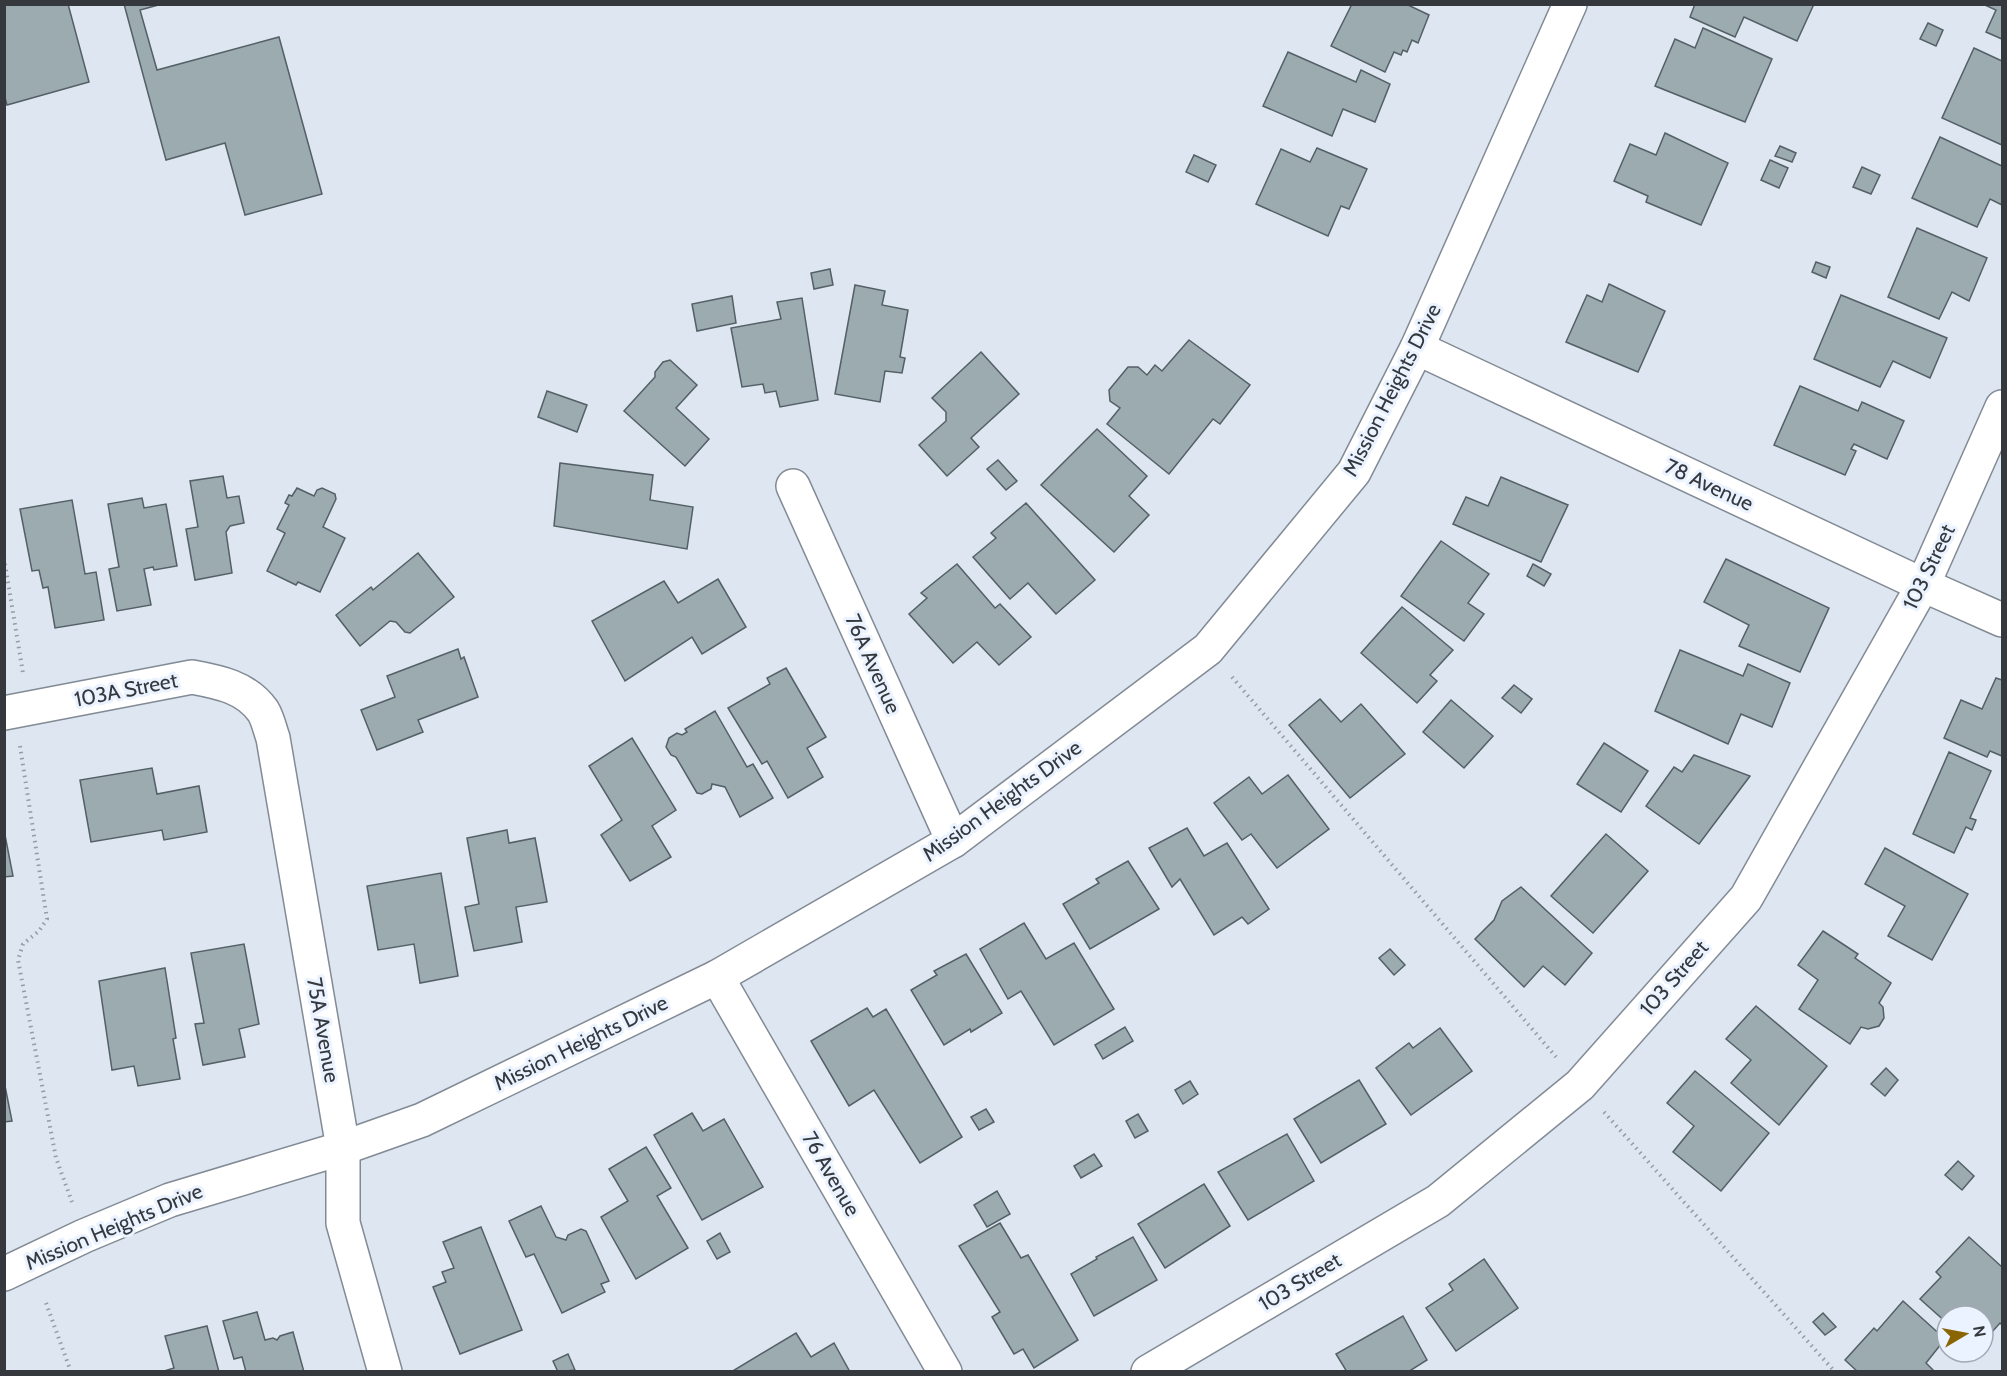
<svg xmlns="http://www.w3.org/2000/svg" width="2007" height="1376" font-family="Cabin,sans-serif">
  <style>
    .building { fill: #9cabb0; stroke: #536065; stroke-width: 1.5 }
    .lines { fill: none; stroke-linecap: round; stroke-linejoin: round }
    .minor-casing { stroke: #828b95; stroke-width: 36 }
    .path { stroke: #959ca4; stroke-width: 4; stroke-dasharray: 1.5 4.5; stroke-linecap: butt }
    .minor { stroke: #fff; stroke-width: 33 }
    .labels { text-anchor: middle; stroke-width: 6; stroke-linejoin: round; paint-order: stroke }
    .street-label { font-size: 21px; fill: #35393e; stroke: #eaf3ff }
  </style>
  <rect width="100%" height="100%" fill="#dde6f1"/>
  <g class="building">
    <polygon points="4,4 68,4 89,82 7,105 4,94"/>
    <polygon points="124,4 162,4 140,10 157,70 279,37 322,194 245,215 225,143 166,160"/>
    <polygon points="1352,4 1406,4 1429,15 1418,43 1412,40 1407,52 1403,50 1401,55 1394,52 1385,72 1331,46"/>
    <polygon points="1695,4 1814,4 1797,41 1744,17 1735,37 1690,17"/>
    <polygon points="2002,4 2002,39 1986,32 1996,10 1985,5"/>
    <polygon points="1928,23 1943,30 1936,46 1920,39"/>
    <polygon points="1703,28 1772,59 1745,122 1655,86 1675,39 1695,48"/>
    <polygon points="1974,48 2002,61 2002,145 1942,118"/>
    <polygon points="1288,52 1356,82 1361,70 1390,84 1375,122 1343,109 1332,136 1263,106"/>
    <polygon points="1665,133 1728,163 1701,225 1646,202 1648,196 1614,181 1630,144 1656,155"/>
    <polygon points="1940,137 2002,166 2002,205 1990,199 1977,227 1912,198"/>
    <polygon points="1780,146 1796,153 1792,162 1775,156"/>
    <polygon points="1317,148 1367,169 1349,209 1341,206 1328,236 1256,204 1281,149 1310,162"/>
    <polygon points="1194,155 1216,165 1208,182 1186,172"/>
    <polygon points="1770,160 1788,168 1779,188 1761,180"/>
    <polygon points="1862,167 1880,175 1871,194 1853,187"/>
    <polygon points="1917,228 1987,258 1969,301 1952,292 1939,319 1888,297"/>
    <polygon points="1816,262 1830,267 1826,278 1812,272"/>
    <polygon points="830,269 833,285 814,289 811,273"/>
    <polygon points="1609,284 1665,311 1638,372 1566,342 1587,295 1602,302"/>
    <polygon points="855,285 885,291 882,305 908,310 900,357 905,358 902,373 885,371 880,402 835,394"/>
    <polygon points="1841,295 1947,338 1930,378 1893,361 1880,387 1814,359"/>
    <polygon points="732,296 736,323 697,331 692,304"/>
    <polygon points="802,298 818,400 780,407 776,391 765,393 763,384 742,387 731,328 781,319 777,302"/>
    <polygon points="1189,340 1250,385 1220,424 1213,419 1169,474 1107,424 1120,408 1110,401 1109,390 1128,367 1138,367 1147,375 1155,365 1162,371"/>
    <polygon points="981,352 1019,394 971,438 979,447 947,476 919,445 946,421 946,412 932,398"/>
    <polygon points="670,360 697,385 676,408 709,439 685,466 624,411 655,377 655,372 663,362"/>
    <polygon points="1800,386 1858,411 1862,402 1904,421 1887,459 1854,444 1851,449 1856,451 1845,475 1774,445"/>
    <polygon points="547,391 587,405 577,432 538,417"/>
    <polygon points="1097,429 1147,476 1129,496 1149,515 1114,552 1041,485"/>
    <polygon points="998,460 1017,481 1006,490 987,469"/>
    <polygon points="560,463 653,475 650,500 693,507 687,549 554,526"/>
    <polygon points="223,476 227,498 239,496 244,523 230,526 226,532 232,573 195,580 186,529 198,527 190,481"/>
    <polygon points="1501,477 1568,505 1541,562 1453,524 1466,497 1488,506"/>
    <polygon points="297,488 314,496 317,490 322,488 335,494 336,499 323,527 345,538 320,592 298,582 296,585 267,571 285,533 277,529 289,505 285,503 289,495 292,496"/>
    <polygon points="142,498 144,508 166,504 177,566 154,570 153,567 144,569 151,605 117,611 109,569 119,567 108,504"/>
    <polygon points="72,500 85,574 96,572 104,620 55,628 48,587 43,588 39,570 32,571 20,509"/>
    <polygon points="1026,503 1095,580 1056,614 1028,583 1010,599 973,557 996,538 991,533"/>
    <polygon points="1441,541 1489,574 1468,603 1484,614 1464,641 1401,596"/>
    <polygon points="418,553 454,597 410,633 405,632 396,622 390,621 360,646 336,615 371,587 373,590"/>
    <polygon points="1726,559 1829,608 1800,672 1739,646 1749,625 1704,602"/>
    <polygon points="957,564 995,608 1000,604 1031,637 999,665 977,642 953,663 909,614 927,598 921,593"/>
    <polygon points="1533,564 1551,574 1544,586 1527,576"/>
    <polygon points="718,579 746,627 702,654 692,637 625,681 592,621 664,581 678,603"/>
    <polygon points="1402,607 1453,650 1430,675 1437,681 1417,703 1361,653"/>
    <polygon points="458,649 461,659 464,657 478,697 418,720 423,732 377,750 361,710 395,697 387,676"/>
    <polygon points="1680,650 1743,676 1748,664 1790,683 1772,727 1741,714 1728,744 1655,711"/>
    <polygon points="786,668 826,737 807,748 823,777 788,798 767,761 762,764 728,708 770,684 767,678"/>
    <polygon points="1996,678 2002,680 2002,756 1990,751 1987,757 1944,738 1961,700 1982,709"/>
    <polygon points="1514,685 1532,699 1521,713 1502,698"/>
    <polygon points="1320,699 1341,722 1361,704 1405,754 1350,798 1289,725"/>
    <polygon points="1451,700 1493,736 1464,768 1423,732"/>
    <polygon points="715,711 747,767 753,764 773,798 740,817 725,787 712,784 711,789 702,794 697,793 676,757 671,755 666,747 669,738 677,733 682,735 687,732 685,729"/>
    <polygon points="632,738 676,810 652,826 671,857 630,881 601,835 622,820 589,766"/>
    <polygon points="1604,743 1648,771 1621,812 1577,784"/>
    <polygon points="1949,752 1991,771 1970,818 1976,820 1972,830 1966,827 1954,853 1913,834"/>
    <polygon points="1694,755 1750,776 1699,844 1646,806 1674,767 1682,772"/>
    <polygon points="152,768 157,794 199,786 207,832 164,840 162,830 91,842 80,780"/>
    <polygon points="1288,775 1329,829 1277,868 1251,834 1242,840 1214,803 1249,777 1262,794"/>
    <polygon points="1187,828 1204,856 1227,843 1269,909 1248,924 1242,917 1214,935 1180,879 1172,887 1149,848"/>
    <polygon points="4,830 13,876 4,877"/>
    <polygon points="507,830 509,843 535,838 547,902 516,907 522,942 474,951 465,907 479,904 467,838"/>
    <polygon points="1606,834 1648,871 1593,933 1551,896"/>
    <polygon points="1885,848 1968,894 1932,960 1888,936 1905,906 1865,884"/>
    <polygon points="1128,861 1159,909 1090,949 1063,904 1099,883 1096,879"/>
    <polygon points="441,873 458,976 420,983 414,944 378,950 367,886"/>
    <polygon points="1521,887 1592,953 1565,985 1543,966 1524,987 1475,939 1494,920 1502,901"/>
    <polygon points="1024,923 1046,959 1074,943 1114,1009 1054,1045 1021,991 1008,999 980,949"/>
    <polygon points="1823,931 1858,954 1855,958 1891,983 1879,1003 1883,1007 1884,1018 1879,1026 1868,1029 1861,1027 1850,1044 1799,1009 1818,980 1798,965"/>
    <polygon points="244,944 259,1024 239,1029 245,1057 203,1065 195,1024 204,1023 191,953"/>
    <polygon points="1390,949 1405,965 1394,975 1379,958"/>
    <polygon points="966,954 1002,1013 971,1032 970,1029 944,1045 911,990 937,975 934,971"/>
    <polygon points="165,968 176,1038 173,1039 180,1079 138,1086 134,1066 112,1070 99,981"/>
    <polygon points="1756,1006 1827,1066 1779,1125 1731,1083 1751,1060 1726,1039"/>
    <polygon points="867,1008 873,1017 886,1009 962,1137 920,1163 874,1090 849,1106 811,1041"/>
    <polygon points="1125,1027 1133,1041 1103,1059 1095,1045"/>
    <polygon points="1440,1028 1472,1071 1411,1115 1376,1068 1409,1043 1413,1048"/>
    <polygon points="1886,1068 1898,1080 1885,1096 1871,1084"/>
    <polygon points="1695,1071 1769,1133 1721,1191 1673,1152 1694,1126 1667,1103"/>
    <polygon points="1359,1080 1386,1124 1321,1163 1294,1119"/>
    <polygon points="4,1081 12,1121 4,1122"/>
    <polygon points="1190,1081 1198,1094 1183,1104 1175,1090"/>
    <polygon points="986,1109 994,1122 979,1130 971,1117"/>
    <polygon points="692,1113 703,1131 724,1119 763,1187 702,1220 654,1135"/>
    <polygon points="1138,1114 1148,1131 1135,1138 1126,1121"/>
    <polygon points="1287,1134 1314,1181 1248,1220 1218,1172"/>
    <polygon points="646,1147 671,1188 657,1196 688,1248 636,1279 601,1217 628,1201 609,1169"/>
    <polygon points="1094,1154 1102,1166 1081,1178 1074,1166"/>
    <polygon points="1958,1161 1974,1176 1962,1190 1945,1175"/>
    <polygon points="1204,1184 1230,1226 1165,1268 1138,1224"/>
    <polygon points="997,1191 1010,1214 987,1227 974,1205"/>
    <polygon points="541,1206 556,1237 566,1240 568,1235 581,1229 586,1231 609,1281 601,1284 605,1292 562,1313 534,1254 526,1257 509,1221"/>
    <polygon points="1000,1223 1021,1258 1028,1255 1078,1340 1034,1368 1023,1349 1014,1354 992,1317 1000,1312 959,1246"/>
    <polygon points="481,1227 522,1330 460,1354 433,1287 446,1282 442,1272 454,1268 443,1242"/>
    <polygon points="720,1233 730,1252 717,1259 707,1241"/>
    <polygon points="1133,1237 1157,1280 1094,1316 1071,1274 1097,1259 1096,1257"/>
    <polygon points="1969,1237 2002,1267 2002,1325 2000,1323 1983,1342 1983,1316 1947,1316 1947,1323 1920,1299 1941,1277 1936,1272"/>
    <polygon points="1484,1259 1518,1308 1456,1351 1426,1308 1453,1290 1449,1284"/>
    <polygon points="1903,1301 1945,1339 1926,1363 1935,1372 1858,1372 1845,1360 1874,1328 1877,1331"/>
    <polygon points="257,1312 265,1340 273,1338 277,1340 280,1336 293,1332 304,1372 246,1372 242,1357 234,1359 223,1321"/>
    <polygon points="1823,1313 1836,1327 1825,1335 1813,1322"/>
    <polygon points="1403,1316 1427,1360 1408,1372 1347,1372 1336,1354"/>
    <polygon points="207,1326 219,1372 161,1372 174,1368 165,1336"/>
    <polygon points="796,1333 811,1357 834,1343 850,1372 731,1372"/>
    <polygon points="568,1354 575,1370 558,1372 553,1361"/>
  </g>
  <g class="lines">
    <defs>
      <g id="minor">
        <polyline points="1417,348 1923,585 2002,620"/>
        <polyline points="793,486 953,841"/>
        <path d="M4,713L192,677C219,682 246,687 263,711C268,719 270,730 273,738L343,1148V1223L385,1372"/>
        <polyline points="717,977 945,1372"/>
        <polyline points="4,1274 84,1236 170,1200 343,1148 422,1120 717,977 953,841 1208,649 1354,472 1417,348 1570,4"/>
        <polyline points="1148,1372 1438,1201 1580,1085 1746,898 1923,585 2002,407"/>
      </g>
    </defs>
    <use href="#minor" class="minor-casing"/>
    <g class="path">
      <polyline points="4,558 23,673"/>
      <polyline points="1232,677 1556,1057"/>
      <polyline points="20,746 47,919 39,931 23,944 18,960 56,1158 72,1202"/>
      <polyline points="1604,1112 1835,1372"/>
      <polyline points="46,1303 71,1372"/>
    </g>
    <use href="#minor" class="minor"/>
  </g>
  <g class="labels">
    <g class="street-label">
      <text transform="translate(1392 390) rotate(-63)" y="7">Mission Heights Drive</text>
      <text transform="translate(1709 485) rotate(25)" y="7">78 Avenue</text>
      <text transform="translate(1929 567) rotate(-64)" y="7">103 Street</text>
      <text transform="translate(873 664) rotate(66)" y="7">76A Avenue</text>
      <text transform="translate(126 690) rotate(-11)" y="7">103A Street</text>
      <text transform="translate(1002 801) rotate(-36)" y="7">Mission Heights Drive</text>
      <text transform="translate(1674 978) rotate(-49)" y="7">103 Street</text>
      <text transform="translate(323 1030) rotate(80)" y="7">75A Avenue</text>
      <text transform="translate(581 1043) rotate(-26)" y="7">Mission Heights Drive</text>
      <text transform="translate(831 1174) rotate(60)" y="7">76 Avenue</text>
      <text transform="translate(114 1227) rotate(-23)" y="7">Mission Heights Drive</text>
      <text transform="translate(1300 1282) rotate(-31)" y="7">103 Street</text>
    </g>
  </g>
  <rect width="2007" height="1376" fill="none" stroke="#35393e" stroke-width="12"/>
  <g transform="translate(1965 1334) rotate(80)"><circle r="28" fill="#eaf3ff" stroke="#a2a9b2" stroke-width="1.5"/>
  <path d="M0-4.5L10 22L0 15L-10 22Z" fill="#8a6504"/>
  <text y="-9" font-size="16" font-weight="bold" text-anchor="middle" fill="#35393e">N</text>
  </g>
</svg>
